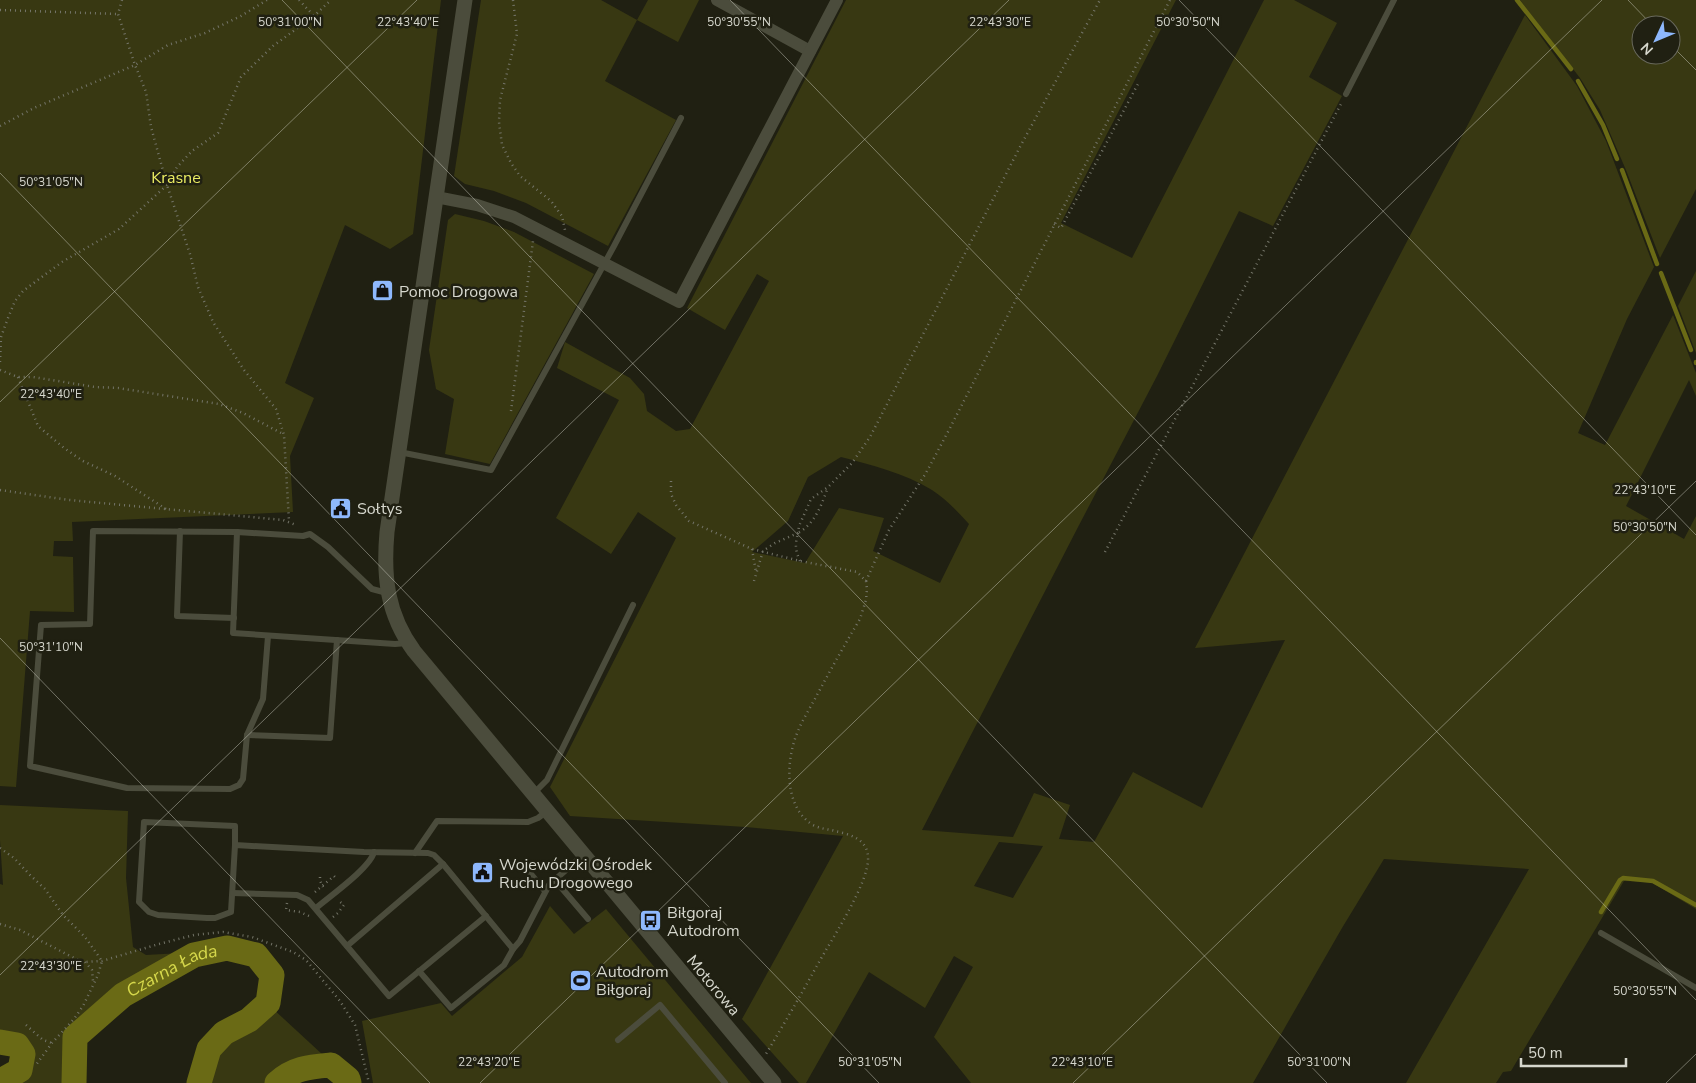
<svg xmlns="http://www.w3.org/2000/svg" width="1696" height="1083" font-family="'Nunito Sans',sans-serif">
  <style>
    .green { fill: #383812; fill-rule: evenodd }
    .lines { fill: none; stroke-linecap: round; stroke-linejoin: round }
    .stream { stroke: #6a6a15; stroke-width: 4.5 }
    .river { stroke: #6a6a15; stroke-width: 25 }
    .path { stroke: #747569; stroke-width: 2.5; stroke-dasharray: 1 4; stroke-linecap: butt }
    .service { stroke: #4b4c3c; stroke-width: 6 }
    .minor { stroke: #4b4c3c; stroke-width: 12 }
    .tertiary { stroke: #4b4c3c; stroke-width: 15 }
    .ticks { fill: none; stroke: #d6d7cd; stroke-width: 1; stroke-opacity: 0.45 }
    .labels { text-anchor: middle; stroke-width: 5; stroke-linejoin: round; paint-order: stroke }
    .park-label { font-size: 16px; fill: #eaec63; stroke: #202012 }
    .poi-label { font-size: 16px; fill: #d6d7cd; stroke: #202012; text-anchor: start }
    .street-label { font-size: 16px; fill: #d6d7cd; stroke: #202012 }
    .water-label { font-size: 18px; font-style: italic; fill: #d5d74b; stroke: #202012 }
    .ticks-label { font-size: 12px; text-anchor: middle; fill: #d6d7cd; stroke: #202012; stroke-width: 5; stroke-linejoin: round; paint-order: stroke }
  </style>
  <rect width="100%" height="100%" fill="#202012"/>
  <g class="green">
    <polygon points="0,0 441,0 413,234 390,249 345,225 285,383 314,398 290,456 293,512 72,522 73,541 54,541 53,556 73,557 74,612 30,611 16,787 0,786"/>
    <polygon points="481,0 601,0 637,20 648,0 699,0 678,42 637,20 605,81 676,120 608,246 526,203 494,191 465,184 454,176"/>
    <path d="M846,0H1176L1061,223L1132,258L1264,0H1294L1337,23L1309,77L1342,96L1273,226L1239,211L1157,376L1077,529L922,830L1013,837L1034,793L1070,805L1059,839L1094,842L1133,772L1202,808L1285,640L1195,648L1525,15L1577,86L1606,141L1654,267L1627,319L1578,433L1605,445L1673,315L1696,373V396L1689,380L1626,506L1684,539L1696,516V909L1651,882L1624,881L1511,1071L1503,1072L1496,1083H1406L1529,869L1384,859L1342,928L1253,1083H971L934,1037L973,967L954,956L925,1008L869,972L806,1083H799L742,1019L843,836L746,827L570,816L550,787L676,538L638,512L611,554L556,518L619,400L557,368L565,342L630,378L644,394L647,411L676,431L690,429L769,281L757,274L725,330L687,308ZM841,457C872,465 904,473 932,490C946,499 958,512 969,524L940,583L873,551L884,518L839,508L805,563L752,552L788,521L808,477ZM999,842L1043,846L1013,898L974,886Z"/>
    <path d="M1520,0H1696V189L1660,258L1626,170L1600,110L1580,78ZM1641,25H1671V55H1641Z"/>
    <polygon points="455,214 484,221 514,232 594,274 490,464 445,454 454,399 436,389 429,350 448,220"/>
    <polygon points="1696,271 1696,353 1678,306"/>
    <polygon points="0,805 128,811 126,878 133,947 146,955 181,953 139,978 112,996 74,1029 66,1044 64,1059 65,1083 12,1083 21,1081 22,1076 30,1071 33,1066 31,1049 23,1041 0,1035 0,884 3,885 0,840"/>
    <polygon points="550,906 574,934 606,909 751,1083 373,1083 362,1021 441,1003 452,1016 522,957"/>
    <path d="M271,1007L323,1055C302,1062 283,1069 266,1083H205C210,1073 207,1060 214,1052C221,1041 246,1029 258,1022L254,1020L269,1013Z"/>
  </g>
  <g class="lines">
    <g class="stream">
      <polyline points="1517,0 1571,69"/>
      <polyline points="1578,81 1603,125 1617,159"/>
      <polyline points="1622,170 1657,264"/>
      <polyline points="1661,273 1691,350"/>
      <polyline points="1696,362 1696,363"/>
      <polyline points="1601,912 1620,880 1623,878 1653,881 1696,905"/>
    </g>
    <g class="river">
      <polyline points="0,1042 17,1045 23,1054 20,1070 6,1078 3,1083"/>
      <path id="s1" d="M74,1083L75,1037L123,995L194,955L227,948L256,955L272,975L268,1003L249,1020L224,1033L209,1049L199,1083"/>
      <path d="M277,1083C294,1068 309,1067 331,1065L348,1079L349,1083"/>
    </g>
    <g class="path">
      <polyline points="122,0 118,14 135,65 146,92 151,127 167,185 190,254 198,287 213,322 244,370 276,409 284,435 289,521"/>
      <polyline points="299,0 314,16"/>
      <polyline points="513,0 517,34 500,100 499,122 502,145 511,163 520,176 551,201 562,216 565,230"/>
      <polyline points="0,10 118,14"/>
      <polyline points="0,126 34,108 135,65 168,45 205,33 241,16 267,0"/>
      <polyline points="1054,224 1061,228 1139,82"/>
      <polyline points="0,362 1,337 8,318 15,301 23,291 62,262 119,229 167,185 177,167 192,151 218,133 241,77 273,46 314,16 331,0"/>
      <polyline points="0,370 18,377 33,377 95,387 118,388 219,404 243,413 283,434"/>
      <polyline points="18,377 38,426 64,448 83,461 115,476 166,509"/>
      <polyline points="511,411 533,241"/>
      <path d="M671,481V494L676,505L689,521L752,549L800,561L857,572L866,581L867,589L866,600L860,619C845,644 831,669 817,695C809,710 799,725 794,742C786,768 786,809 813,825C819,828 825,829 831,830C847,834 867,837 868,857C870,881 832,939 819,962C802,993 784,1024 766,1054"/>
      <polyline points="0,490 69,500 283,520 296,525"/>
      <polyline points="752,549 756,572"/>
      <polyline points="1105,552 1342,102"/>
      <path d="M800,561C795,550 795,544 798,533C815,524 822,504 828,487"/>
      <polyline points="754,581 763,551 775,543 798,533 799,526 811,499 828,487 852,463 870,437 1021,145 1100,0"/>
      <polyline points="866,581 889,530 926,473 950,428 1170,0"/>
      <polyline points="0,848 14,858 30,875 45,889 63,915 85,937 102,961 98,975 83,1006 74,1019 52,1043 36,1065"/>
      <polyline points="320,877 320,881 323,887"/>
      <polyline points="315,892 334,876 337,879"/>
      <polyline points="287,903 286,910 300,912 309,916"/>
      <polyline points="333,917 338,913 344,905 339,901"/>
      <polyline points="0,924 20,930 76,959 85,962 102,961 159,944 194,935 223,932 252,937 293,952 306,960 340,1001 355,1025 369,1083"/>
      <polyline points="85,962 92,970 93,981"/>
      <polyline points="26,1025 43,1040 52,1043"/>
    </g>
    <g class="service">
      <polyline points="1346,94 1394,0"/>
      <polyline points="399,452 491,470 614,246 681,118"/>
      <polyline points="180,531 177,616 234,618"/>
      <polyline points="237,532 93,531 90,624 41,625 30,766 127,788 230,789 239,785 243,779 247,735 263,699 268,636"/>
      <polyline points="387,593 372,589 328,547 310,534 303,536 237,532 233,633 395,644 407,643"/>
      <polyline points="247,735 330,738 337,640"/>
      <polyline points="533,794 547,780 633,605"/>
      <polyline points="235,845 235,826 144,822 139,902 149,912 158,915 207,918 215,918 231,912 235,845 364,852 428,853 434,855 443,864 513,949 520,941 549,885 583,855"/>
      <polyline points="415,853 437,821 528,822 538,818 546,812"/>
      <polyline points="530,873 545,891"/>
      <polyline points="554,879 588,919"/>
      <polyline points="233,893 297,895 308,900 389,996 486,916"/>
      <path d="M316,908C330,896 370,868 374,852"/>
      <polyline points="1601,933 1696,988"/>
      <polyline points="347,946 443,864"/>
      <polyline points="419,971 451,1008 504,965 513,949"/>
      <polyline points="618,1040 660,1005 725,1083"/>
    </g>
    <g class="minor">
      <polyline points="717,0 810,51"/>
      <polyline points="436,197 477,205 514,217 679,302 837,0"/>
    </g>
    <path class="tertiary" d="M465,0L387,532C383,577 387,614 414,651L774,1083"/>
  </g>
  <path class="ticks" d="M282,0L1327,1083M730,0L1696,1000M1179,0L1696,535M1628,0L1652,25M1671,45L1696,70M0,173L879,1083M0,402L417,0M0,638L430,1083M0,975L1009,0M480,1083L1602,0M1073,1083L1696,481M1666,1083L1696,1054"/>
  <defs>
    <symbol id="shop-square" viewBox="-11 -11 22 22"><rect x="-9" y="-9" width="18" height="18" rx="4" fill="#8eb8fd" stroke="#202012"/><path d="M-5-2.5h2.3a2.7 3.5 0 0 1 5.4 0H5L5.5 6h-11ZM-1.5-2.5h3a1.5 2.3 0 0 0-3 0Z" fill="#111"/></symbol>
    <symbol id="civic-square" viewBox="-11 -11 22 22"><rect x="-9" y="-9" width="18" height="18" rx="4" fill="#8eb8fd" stroke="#202012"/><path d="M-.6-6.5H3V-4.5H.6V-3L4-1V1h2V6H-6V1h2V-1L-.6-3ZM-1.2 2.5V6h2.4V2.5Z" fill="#111"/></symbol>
    <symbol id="bus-square" viewBox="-11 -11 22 22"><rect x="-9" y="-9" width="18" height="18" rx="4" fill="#8eb8fd" stroke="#202012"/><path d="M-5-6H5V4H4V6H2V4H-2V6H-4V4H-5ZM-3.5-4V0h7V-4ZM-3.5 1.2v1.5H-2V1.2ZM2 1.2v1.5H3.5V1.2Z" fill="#111"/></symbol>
    <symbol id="stadium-square" viewBox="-11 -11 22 22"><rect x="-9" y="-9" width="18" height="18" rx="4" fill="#8eb8fd" stroke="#202012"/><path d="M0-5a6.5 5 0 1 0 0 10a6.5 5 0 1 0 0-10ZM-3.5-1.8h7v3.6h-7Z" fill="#111"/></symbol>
  </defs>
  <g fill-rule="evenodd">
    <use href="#shop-square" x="370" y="278" width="25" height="25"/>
    <use href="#civic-square" x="328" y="496" width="25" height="25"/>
    <use href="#civic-square" x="470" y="860" width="25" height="25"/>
    <use href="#bus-square" x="638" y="908" width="25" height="25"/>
    <use href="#stadium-square" x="568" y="968" width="25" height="25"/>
  </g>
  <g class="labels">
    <g class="park-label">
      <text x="176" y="183">Krasne</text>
    </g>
    <g class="poi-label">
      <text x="399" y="297">Pomoc Drogowa</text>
      <text x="357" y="514">Sołtys</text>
      <text x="499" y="870">Wojewódzki Ośrodek<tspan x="499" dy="18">Ruchu Drogowego</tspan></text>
      <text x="667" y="918">Biłgoraj<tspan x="667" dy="18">Autodrom</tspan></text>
      <text x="596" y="977">Autodrom<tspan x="596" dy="18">Biłgoraj</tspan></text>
    </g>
    <g class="street-label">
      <text transform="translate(714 985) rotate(50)" y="6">Motorowa</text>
    </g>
    <g class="water-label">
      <text dy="6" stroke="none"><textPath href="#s1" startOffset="165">Czarna Łada</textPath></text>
    </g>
  </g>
  <g class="ticks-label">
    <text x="408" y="26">22°43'40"E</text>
    <text x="1000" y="26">22°43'30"E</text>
    <text x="290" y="26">50°31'00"N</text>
    <text x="739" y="26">50°30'55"N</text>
    <text x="1188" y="26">50°30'50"N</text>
    <text x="51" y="186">50°31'05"N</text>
    <text x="51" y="398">22°43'40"E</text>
    <text x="1645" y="494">22°43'10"E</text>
    <text x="1645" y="531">50°30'50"N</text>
    <text x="51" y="651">50°31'10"N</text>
    <text x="51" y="970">22°43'30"E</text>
    <text x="1645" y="995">50°30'55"N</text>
    <text x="870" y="1066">50°31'05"N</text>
    <text x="1319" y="1066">50°31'00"N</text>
    <text x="489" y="1066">22°43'20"E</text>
    <text x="1082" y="1066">22°43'10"E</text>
  </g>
  <g transform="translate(1656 40) rotate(226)"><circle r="24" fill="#202012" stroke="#69695d"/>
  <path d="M0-4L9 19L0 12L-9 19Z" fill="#8eb8fd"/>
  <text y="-8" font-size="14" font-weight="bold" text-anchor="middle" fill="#d6d7cd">N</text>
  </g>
  <path d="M1521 1058v8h105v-8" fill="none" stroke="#d6d7cd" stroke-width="2.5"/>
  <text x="1528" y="1058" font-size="15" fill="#d6d7cd" stroke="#202012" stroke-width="4" paint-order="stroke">50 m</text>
</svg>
